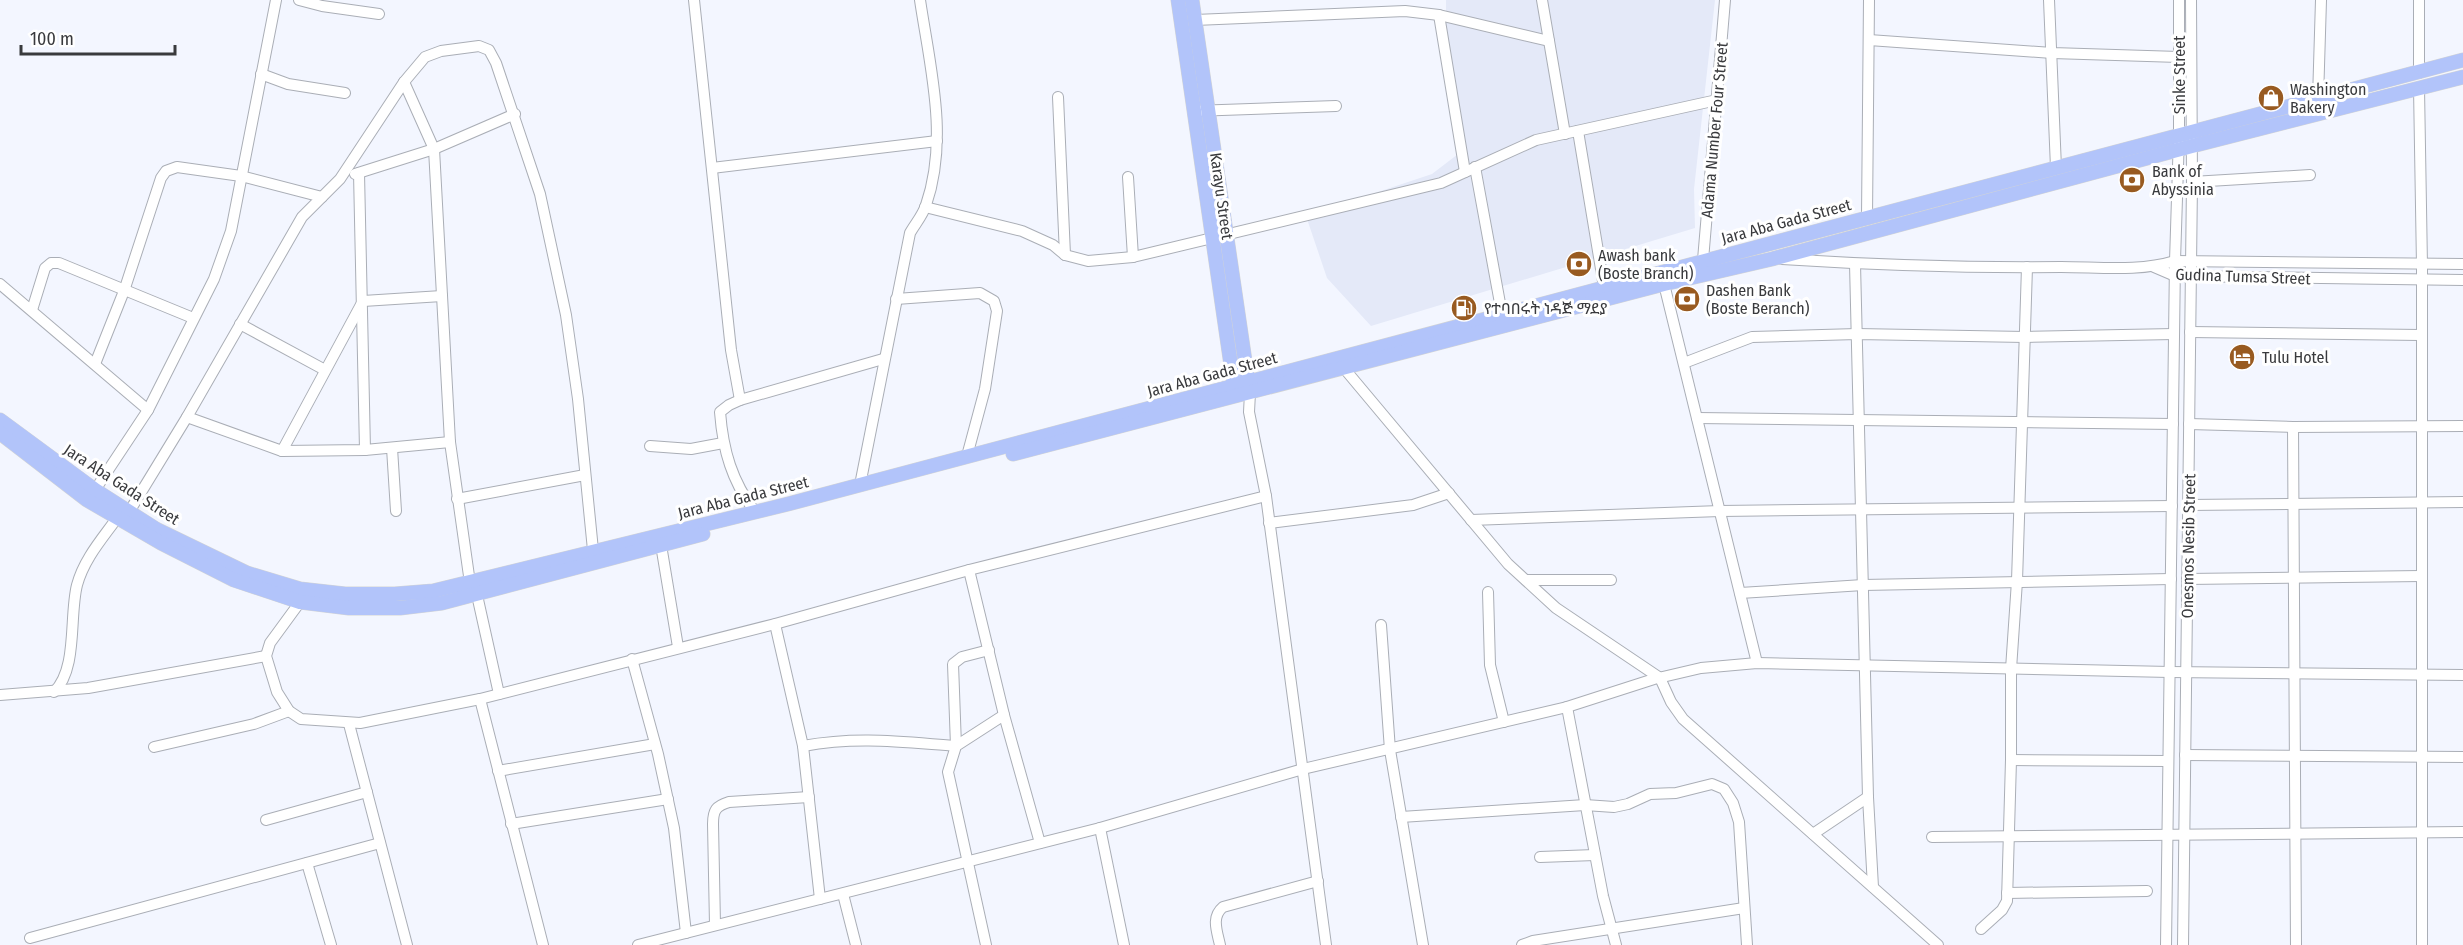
<svg xmlns="http://www.w3.org/2000/svg" width="2463" height="945" font-family="'Fira Sans Condensed','Noto Sans Ethiopic',sans-serif">
  <style>
    .built { fill: #e4e9f8 }
    .lines { fill: none; stroke-linecap: round; stroke-linejoin: round }
    .minor-casing { stroke: #aaaeb6; stroke-width: 12 }
    .major-casing { stroke: #d3d4d4; stroke-width: 15 }
    .minor { stroke: #fff; stroke-width: 10 }
    .major { stroke: #b2c4fa; stroke-width: 14 }
    .labels { text-anchor: middle; stroke-width: 6; stroke-linejoin: round; paint-order: stroke }
    .street-label { font-size: 16px; fill: #393a3d; stroke: #fff }
    .poi-label { font-size: 16px; fill: #393a3d; stroke: #fff; text-anchor: start }
  </style>
  <rect width="100%" height="100%" fill="#f3f6ff"/>
  <polygon class="built" points="1446,0 1715,0 1694,189 1695,228 1371,326 1327,278 1306,216 1432,174 1462,151 1446,76"/>
  <g class="lines">
    <defs>
      <g id="minor">
        <polyline points="299,0 322,6 379,14"/>
        <polyline points="694,0 731,350 740,400"/>
        <polyline points="1542,0 1565,134"/>
        <polyline points="2049,0 2056,168"/>
        <polyline points="2419,0 2419,73"/>
        <polyline points="1439,15 1465,172"/>
        <polyline points="1195,20 1405,11 1439,15 1549,41"/>
        <polyline points="1869,40 2052,53 2179,57"/>
        <polyline points="261,74 288,84 345,93"/>
        <polyline points="404,82 434,149 450,442 470,583"/>
        <polyline points="2419,88 2422,266 2422,945"/>
        <polyline points="1058,97 1065,255"/>
        <polyline points="2318,99 2321,0"/>
        <polyline points="1193,111 1336,106"/>
        <polyline points="1578,131 1604,287"/>
        <polyline points="1475,167 1502,314"/>
        <polyline points="712,168 937,141"/>
        <polyline points="359,173 365,450"/>
        <polyline points="355,174 434,149 515,114"/>
        <polyline points="1128,177 1133,257"/>
        <polyline points="2192,182 2310,175"/>
        <polyline points="925,207 1022,231 1053,245 1065,255 1088,261 1133,257 1441,183 1536,140 1717,100"/>
        <polyline points="1867,217 1869,0"/>
        <path d="M1782,259C1875,265 1968,268 2061,267C2099,267 2139,272 2175,261L2463,264"/>
        <polyline points="1703,260 1725,0"/>
        <polyline points="1855,264 1868,797 1873,887"/>
        <polyline points="2154,267 2175,276 2463,280"/>
        <polyline points="0,284 148,410"/>
        <polyline points="1664,284 1757,663"/>
        <polyline points="896,299 980,293 994,301 997,311 985,389 967,456"/>
        <polyline points="32,310 45,268 51,263 59,263 193,318"/>
        <polyline points="240,324 325,370"/>
        <polyline points="2190,332 2420,335"/>
        <polyline points="1684,363 1752,337 1857,334 2025,337 2174,334"/>
        <polyline points="95,364 124,291 161,178 166,171 177,167 241,176 322,197"/>
        <polyline points="1343,367 1508,564 1556,608 1660,678 1671,702 1683,719 1938,945"/>
        <polyline points="1250,393 1249,412 1266,496 1326,945"/>
        <polyline points="187,417 282,451 365,450 450,442"/>
        <polyline points="1697,418 2173,424"/>
        <polyline points="2189,424 2293,427 2463,426"/>
        <polyline points="2293,427 2296,945"/>
        <polyline points="650,446 691,449 723,443"/>
        <polyline points="392,448 396,511"/>
        <polyline points="282,451 363,301 442,296"/>
        <path d="M860,485L910,233C915,224 923,215 926,205C949,138 930,67 920,0"/>
        <polyline points="95,490 148,410 214,279 231,231 276,0"/>
        <polyline points="457,499 585,475"/>
        <polyline points="2188,505 2463,502"/>
        <polyline points="129,512 187,417 302,217 340,179 404,82 425,57 441,51 479,46 489,50 496,63 540,194 566,315 578,399 593,550"/>
        <path d="M755,512C732,481 723,451 720,412L729,405L740,400L883,359"/>
        <polyline points="1471,520 1720,511 2172,506"/>
        <polyline points="1269,523 1413,505 1449,493"/>
        <polyline points="661,545 678,647"/>
        <polyline points="969,570 1004,715 1040,843"/>
        <polyline points="2187,579 2421,576"/>
        <polyline points="1526,580 1611,580"/>
        <polyline points="1488,592 1490,665 1504,722"/>
        <polyline points="1740,593 1863,585 2171,579"/>
        <polyline points="477,595 499,694"/>
        <polyline points="300,602 270,643 266,656 277,692 289,711 301,719 360,723 480,699 775,624 969,570 1266,496"/>
        <polyline points="775,624 803,746 820,899"/>
        <polyline points="1381,625 1390,750 1423,945"/>
        <polyline points="632,659 658,754 674,828 686,933"/>
        <path d="M54,692C78,669 69,616 77,585C84,559 102,539 117,518"/>
        <polyline points="0,695 88,688 266,656"/>
        <polyline points="480,699 543,945"/>
        <polyline points="1567,707 1603,896 1616,945"/>
        <polyline points="349,724 407,945"/>
        <path d="M803,746C858,736 901,742 956,746"/>
        <polyline points="956,746 953,664 962,657 989,650"/>
        <polyline points="154,747 254,724 289,711"/>
        <polyline points="2185,755 2463,757"/>
        <polyline points="2011,760 2168,761"/>
        <polyline points="498,771 655,744"/>
        <polyline points="1401,817 1585,805 1614,807 1628,804 1650,794 1676,793 1712,784 1724,789 1733,803 1739,822 1747,945"/>
        <polyline points="266,820 367,792"/>
        <polyline points="511,824 668,799"/>
        <polyline points="1100,828 1124,945"/>
        <polyline points="1813,834 1868,797"/>
        <polyline points="1932,837 2463,832"/>
        <polyline points="1540,857 1595,855"/>
        <polyline points="307,863 331,945"/>
        <polyline points="2007,893 2147,891"/>
        <polyline points="843,894 856,945"/>
        <path d="M715,925L713,824C713,810 716,806 729,802L809,797"/>
        <polyline points="1981,929 2002,910 2007,901 2011,760 2011,669 2017,581 2027,267"/>
        <polyline points="30,938 380,843"/>
        <polyline points="638,945 1100,828 1303,769 1567,707 1654,679 1701,668 1757,663 2170,672 2463,675"/>
        <polyline points="986,945 948,772 956,746 1004,715"/>
        <path d="M1220,945C1217,931 1211,917 1223,907L1318,881"/>
        <polyline points="1522,945 1533,941 1744,908"/>
        <polyline points="2166,945 2175,261 2179,135 2179,0"/>
        <polyline points="2183,945 2192,182 2191,0"/>
      </g>
      <g id="major">
        <polyline points="1178,0 1235,393"/>
        <polyline points="1192,0 1249,388"/>
        <polyline points="0,420 95,490 156,529 247,573 300,589 345,594 395,594 433,591 788,504 2463,60"/>
        <polyline points="0,433 87,500 161,543 234,580 300,602 349,608 400,608 442,603 703,534"/>
        <polyline points="1013,454 1664,284 1772,259 2192,146 2463,77"/>
      </g>
    </defs>
    <use href="#minor" class="minor-casing"/>
    <use href="#major" class="major-casing"/>
    <use href="#minor" class="minor"/>
    <use href="#major" class="major"/>
  </g>
  <defs>
    <symbol id="shop-disc" viewBox="-11 -11 22 22"><circle r="9.5" fill="#985a20" stroke="#fff"/><path d="M-5-2.5h2.3a2.7 3.5 0 0 1 5.4 0H5L5.5 6h-11ZM-1.5-2.5h3a1.5 2.3 0 0 0-3 0Z" fill="#fff"/></symbol>
    <symbol id="bank-disc" viewBox="-11 -11 22 22"><circle r="9.5" fill="#985a20" stroke="#fff"/><path d="M-6-4H6V4H-6ZM0-2.3a2.3 2.3 0 1 0 0 4.6a2.3 2.3 0 1 0 0-4.6Z" fill="#fff"/></symbol>
    <symbol id="fuel-disc" viewBox="-11 -11 22 22"><circle r="9.5" fill="#985a20" stroke="#fff"/><path d="M-5.5-6h7V0h2V4h1.3V-2.5L3-4.5l.8-.8L6-3V5H2.5V1h-1V6h-7ZM-4.2-4.7v3.2H.2V-4.7Z" fill="#fff"/></symbol>
    <symbol id="hotel-disc" viewBox="-11 -11 22 22"><circle r="9.5" fill="#985a20" stroke="#fff"/><path d="M-6-4.5h1.5V1H6V5H4.5V3h-9V5H-6ZM-4 0a1.8 1.8 0 1 1 3.6 0ZM.5 0V-2.5h3Q6-2.5 6 0Z" fill="#fff"/></symbol>
  </defs>
  <g fill-rule="evenodd">
    <use href="#shop-disc" x="2256" y="83" width="30" height="30"/>
    <use href="#bank-disc" x="2117" y="165" width="30" height="30"/>
    <use href="#bank-disc" x="1564" y="249" width="30" height="30"/>
    <use href="#bank-disc" x="1672" y="284" width="30" height="30"/>
    <use href="#fuel-disc" x="1449" y="293" width="30" height="30"/>
    <use href="#hotel-disc" x="2227" y="342" width="30" height="30"/>
  </g>
  <g class="labels">
    <g class="street-label">
      <text transform="translate(2179 75) rotate(-90)" y="6">Sinke Street</text>
      <text transform="translate(1714 130) rotate(-85)" y="6">Adama Number Four Street</text>
      <text transform="translate(1222 196) rotate(82)" y="6">Karayu Street</text>
      <text transform="translate(1786 221) rotate(-15)" y="6">Jara Aba Gada Street</text>
      <text transform="translate(2243 276) rotate(2)" y="6">Gudina Tumsa Street</text>
      <text transform="translate(1212 374) rotate(-15)" y="6">Jara Aba Gada Street</text>
      <text transform="translate(122 484) rotate(33)" y="6">Jara Aba Gada Street</text>
      <text transform="translate(743 497) rotate(-14)" y="6">Jara Aba Gada Street</text>
      <text transform="translate(2188 546) rotate(-89)" y="6">Onesmos Nesib Street</text>
    </g>
    <g class="poi-label">
      <text x="2290" y="95">Washington<tspan x="2290" dy="18">Bakery</tspan></text>
      <text x="2152" y="177">Bank of<tspan x="2152" dy="18">Abyssinia</tspan></text>
      <text x="1598" y="261">Awash bank<tspan x="1598" dy="18">(Boste Branch)</tspan></text>
      <text x="1706" y="296">Dashen Bank<tspan x="1706" dy="18">(Boste Beranch)</tspan></text>
      <text x="1484" y="314">የተባበሩት ነዳጅ ማደያ</text>
      <text x="2262" y="363">Tulu Hotel</text>
    </g>
  </g>
  <path d="M21 45v9h154v-9" fill="none" stroke="#393a3d" stroke-width="3"/>
  <text x="30" y="45" font-size="18" fill="#393a3d" stroke="#ffffff" stroke-width="4.5" paint-order="stroke">100 m</text>
</svg>
